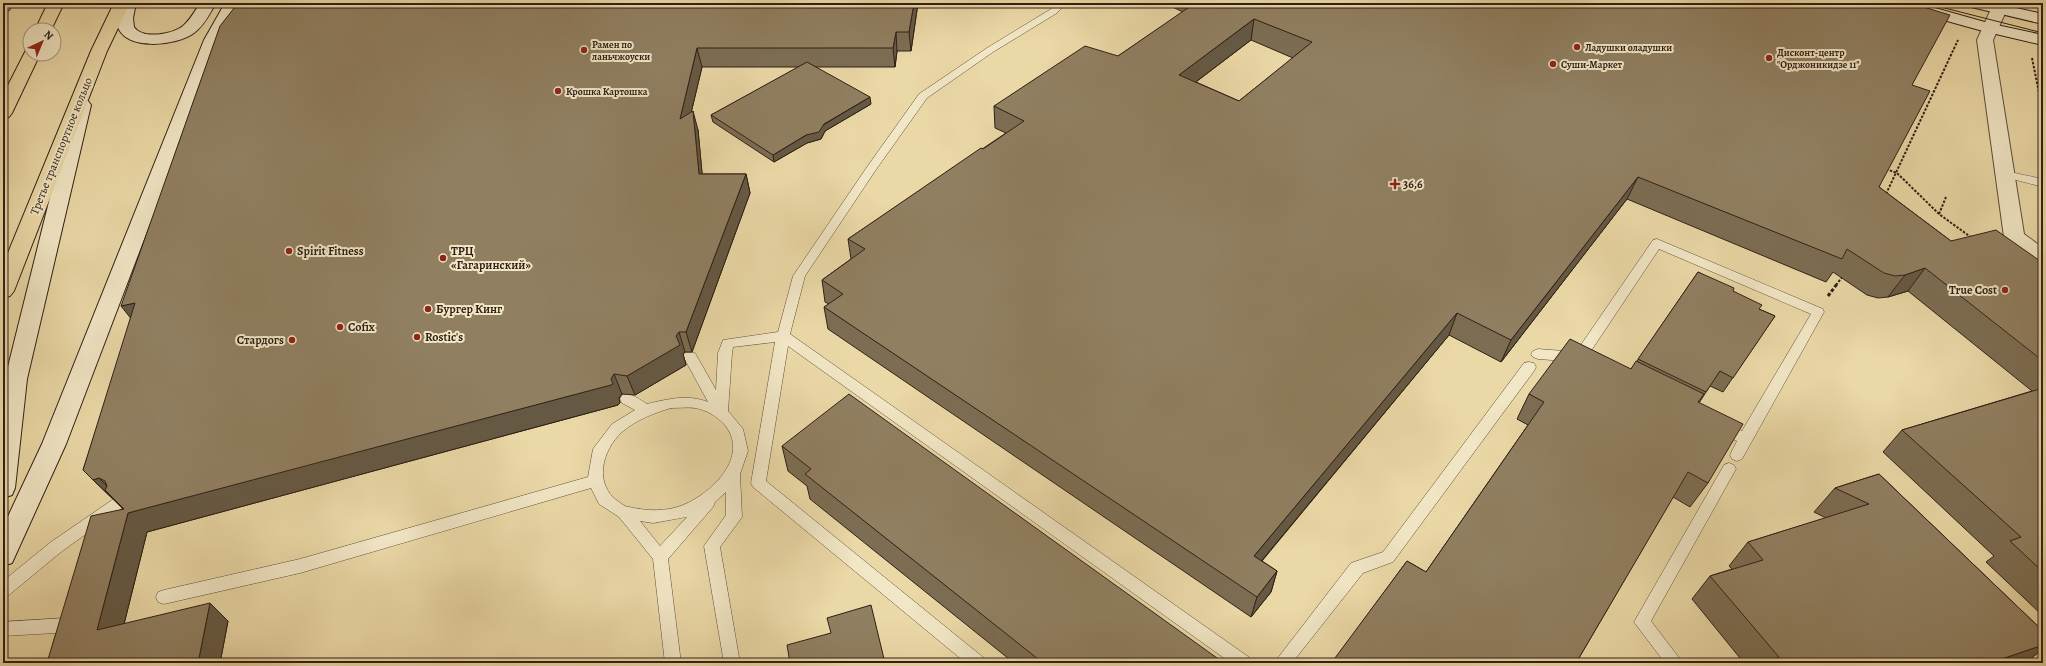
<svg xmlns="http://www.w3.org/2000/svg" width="2046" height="666" font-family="Alegreya,serif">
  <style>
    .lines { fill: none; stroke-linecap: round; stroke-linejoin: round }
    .lane-casing { stroke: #5e4d3a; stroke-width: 1 }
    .street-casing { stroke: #5e4d3a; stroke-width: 2 }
    .secondary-casing { stroke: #2f1f16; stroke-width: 2 }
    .primary-casing { stroke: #2f1f16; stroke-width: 2 }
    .path-far1 { stroke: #2f1f16; stroke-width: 2; stroke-dasharray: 2.5 1.5; stroke-linecap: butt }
    .path { stroke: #2f1f16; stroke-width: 3; stroke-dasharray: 3.5 2; stroke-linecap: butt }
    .lane { fill: #f1e6c5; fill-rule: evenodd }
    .street { fill: #f1e6c5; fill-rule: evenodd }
    .secondary { fill: #f1e6c5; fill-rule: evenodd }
    .primary { fill: #ead8a6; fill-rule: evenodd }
    .tram { stroke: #2f1f16; stroke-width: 1 }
    .wall { fill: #7c6d53; stroke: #2f1f16; fill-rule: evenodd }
    .shaded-wall { fill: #655944; stroke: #2f1f16 }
    .building { fill: #907f61; stroke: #2f1f16; fill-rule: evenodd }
    .poi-dot { fill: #8f2418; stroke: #f1e6c5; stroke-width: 1.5 }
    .labels { text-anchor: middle; stroke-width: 4; stroke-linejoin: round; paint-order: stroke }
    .far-poi-label { font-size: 10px; font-weight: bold; fill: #2f1f16; stroke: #f1e6c5; text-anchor: start }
    .street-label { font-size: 12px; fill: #2f1f16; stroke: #f1e6c5 }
    .poi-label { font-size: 12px; font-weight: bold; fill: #2f1f16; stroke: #f1e6c5; text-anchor: start }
  </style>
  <rect width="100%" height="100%" fill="#ead8a6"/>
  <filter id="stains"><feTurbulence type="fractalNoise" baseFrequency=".005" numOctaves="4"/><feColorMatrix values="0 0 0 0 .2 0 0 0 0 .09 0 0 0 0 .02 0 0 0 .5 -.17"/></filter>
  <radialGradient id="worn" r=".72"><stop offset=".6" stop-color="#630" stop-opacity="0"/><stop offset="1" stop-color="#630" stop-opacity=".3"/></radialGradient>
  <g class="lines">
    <defs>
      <g id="lane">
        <path d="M1056,3H1066L1057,13L993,52L927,98L875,171L805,276L790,334L1250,658L1252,663H1231L788,346L766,481L984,658L986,663H966L753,487L751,483L775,342L733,347L732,353L728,411L743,429L748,451L740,474L742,517L720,547L740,663H724L704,546L726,515V492L715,502L713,507L668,559L681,663H665L653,559L619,517L599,504L591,488L300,573L164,604L158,602L156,597L158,592L164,590L300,559L588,477L593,449L612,424L635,410L622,403L620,399L622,395C631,392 640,400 647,404C668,399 688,394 708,402L683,356L685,353H695L716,390L718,353L723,340L778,332L793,276L867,167L919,94L987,48L1051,9ZM671,408C679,408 688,407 695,408C707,410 716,416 724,424C751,456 712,493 683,505C667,512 646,511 629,507C625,507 622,504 619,502C593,485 602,450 622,432C636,420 654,413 671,408ZM687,517L660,546L640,521L653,523Z"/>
        <polygon points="2005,171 2043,179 2043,187 2001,176 1999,174"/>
        <polygon points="1657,239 1823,309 1824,312 1742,459 1737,461 1732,459 1730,455 1737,441 1716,431 1714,427 1716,423 1721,422 1742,431 1811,314 1659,249 1585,360 1580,362 1538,359 1533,357 1531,354 1533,351 1538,349 1576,352 1653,240"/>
        <polygon points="1529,362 1534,363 1536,367 1534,371 1393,562 1363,573 1292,663 1274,663 1351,563 1383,552 1524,363"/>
        <polygon points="1729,463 1734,465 1736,469 1651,621 1683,663 1665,663 1634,622 1724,465"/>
        <polygon points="117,498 122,500 124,504 122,508 61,552 9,595 3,597 3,581 51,542 112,500"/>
        <polygon points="66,618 72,620 74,625 63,663 47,663 56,633 3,636 3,622"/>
      </g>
      <polygon id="street" points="1999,4 2005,6 2007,9 1993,40 2024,234 2043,248 2043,265 2036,263 2007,242 2004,237 1977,40 1991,9 1993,6"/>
      <g id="secondary">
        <polygon points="3,3 13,3 9,10 3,12"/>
        <path d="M120,3H136L133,18L134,27C143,40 173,34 183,26C190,20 195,11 200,3H216C210,13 204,26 194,33C177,46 123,52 117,24C116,18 119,10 120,3Z"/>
        <polygon points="225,3 241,3 220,40 66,444 12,563 3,566 3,527 42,444 204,40"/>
        <polygon points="1891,3 1917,3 1992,24 2043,35 2043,45 1983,31 1893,6"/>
        <polygon points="1965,3 1994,3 2043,14 2043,24 1967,6"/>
        <polygon points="82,100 88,101 91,105 27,379 15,488 12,495 3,498 5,379 73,105 76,101"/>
      </g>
      <g id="primary">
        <polygon points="48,3 64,3 51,30 35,30"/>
        <polygon points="114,3 130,3 107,51 14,291 10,296 3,298 3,265 91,51"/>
        <polygon points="30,49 30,54 40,54 12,113 9,117 3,118 3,95 24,54 26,50"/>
      </g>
    </defs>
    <use href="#lane" class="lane-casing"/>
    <use href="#street" class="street-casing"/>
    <use href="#secondary" class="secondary-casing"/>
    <use href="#primary" class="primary-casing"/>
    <g class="path-far1">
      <polyline points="2032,58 2043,112"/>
      <polyline points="1886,169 1897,173 1939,214 1972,238"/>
      <polyline points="1886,194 1958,40"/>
      <polyline points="1939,214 1946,197"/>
      <polyline points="1836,285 1843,276"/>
    </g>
    <polyline class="path" points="1828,296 1837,284"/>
    <use href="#lane" class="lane"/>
    <use href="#street" class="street"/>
    <use href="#secondary" class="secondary"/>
    <use href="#primary" class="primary"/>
    <polyline class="tram" points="1925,3 2043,33"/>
  </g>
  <g class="wall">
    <polygon points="238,3 918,3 911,51 897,51 895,67 815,67 871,104 825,131 821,139 807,143 774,162 713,122 711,115 799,67 702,67 691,113 698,130 702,174 746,174 750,193 692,352 685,352 683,354 686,365 635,395 622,394 619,398 620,403 618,405 147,532 124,624 228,621 220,663 47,663 123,509 83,470"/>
    <path d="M1164,3H1910L1912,85L1879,187L1951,241L2043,263V616L1986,562L1994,556L1883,452L1902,430L2032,391L1908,291L1888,297L1878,298L1867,295L1833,272L1826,282L1627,199L1501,362L1449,335L1262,561L1277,571L1271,592L1251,617L828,329L824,307L829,304L825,302L822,280L851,259L848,239L1006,133L995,128L994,106L1118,56L1183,12ZM1251,40L1293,58L1239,101L1196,82Z"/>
    <polygon points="1698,272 1733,291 1759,309 1775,316 1723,392 1710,386 1699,403 1708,483 1690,507 1673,497 1576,663 1332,663 1407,561 1426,572 1528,425 1517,419 1529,394 1631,369 1637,361"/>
    <polygon points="782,446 1224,663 1014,663 810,499 807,486 788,471"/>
    <polygon points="1879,474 2043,631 2043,649 2025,663 1744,663 1692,599 1710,576 1732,569 1729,566 1748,542 1826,518 1814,512 1835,488"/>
  </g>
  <g class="shaded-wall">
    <polygon points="914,3 918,3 911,51 909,32"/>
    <polygon points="1254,19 1251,40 1177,96 1179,75"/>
    <polygon points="896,32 897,51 895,67 893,48"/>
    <polygon points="697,48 702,67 685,138 680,119"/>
    <polygon points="870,97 871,104 825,131 821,139 807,143 774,162 773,155"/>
    <polygon points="693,111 698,130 704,193 699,174"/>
    <polygon points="746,174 750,193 692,352 686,332"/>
    <polygon points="1638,177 1627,199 1501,362 1511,340"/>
    <polygon points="1925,268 1908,291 1888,297 1905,275"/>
    <polygon points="135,303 136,325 121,306"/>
    <polygon points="1457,313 1449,335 1248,577 1254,556"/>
    <polygon points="679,332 685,352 683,354 686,365 635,395 627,376 676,336"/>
    <polygon points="614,374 622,394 619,398 620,403 618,405 147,532 118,648 97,630 128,513"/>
    <polygon points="99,478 118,497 105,490 112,498 93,480"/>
    <polygon points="1277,571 1271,592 1251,617 1257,597"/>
    <polygon points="210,603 228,621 220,663 198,663"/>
    <polygon points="2043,645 2043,649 2025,663 1990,663"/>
  </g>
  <g class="building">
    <polygon points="238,3 914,3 909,32 896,32 893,48 697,48 680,119 693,111 699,174 746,174 686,332 679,332 676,336 680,345 627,376 614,374 611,379 613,384 611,385 128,513 97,630 210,603 198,663 47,663 91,516 124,509 105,490 107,486 105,481 99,478 93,480 83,470 135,303 121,306 220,26"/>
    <path d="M1195,3H1910L1950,15L1912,85L1930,91L1879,187L1951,241L1996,230L2043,263V361L1925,268L1905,275L1895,276L1884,273L1847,249L1842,259L1638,177L1511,340L1457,313L1254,556L1277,571L1257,597L824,307L843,294L822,280L865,249L848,239L981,148L983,149L1024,121L994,106L1085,46L1118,56ZM1254,19L1312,42L1239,101L1179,75Z"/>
    <polygon points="807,62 870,97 824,124 819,132 806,135 773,155 711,115"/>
    <polygon points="1698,272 1734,288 1733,291 1762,305 1759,309 1775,316 1733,378 1720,371 1706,392 1638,359"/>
    <polygon points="1570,339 1631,369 1636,361 1704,394 1698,402 1743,424 1708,483 1688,472 1576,663 1333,663 1332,662 1407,561 1426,572 1544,402 1529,394"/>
    <polygon points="2043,388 2043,572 2010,541 2021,537 1902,430"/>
    <polygon points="849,394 1224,663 1043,663 805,474 811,469 782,446"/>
    <polygon points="1879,474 2043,631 2043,645 1990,663 1761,663 1779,657 1710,576 1763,560 1748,542 1869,504 1835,488"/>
    <polygon points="871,605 885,663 790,663 787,645 831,633 827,618"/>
  </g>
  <g class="poi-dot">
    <circle cx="1577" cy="47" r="4"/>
    <circle cx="584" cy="50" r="4"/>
    <circle cx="1769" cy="58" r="4"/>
    <circle cx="1553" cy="64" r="4"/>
    <circle cx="558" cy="91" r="4"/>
    <path d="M1393 178h4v4h4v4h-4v4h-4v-4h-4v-4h4z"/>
    <circle cx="289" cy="251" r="4"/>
    <circle cx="443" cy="258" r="4"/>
    <circle cx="2005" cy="290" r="4"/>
    <circle cx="428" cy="309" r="4"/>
    <circle cx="340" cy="327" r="4"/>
    <circle cx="417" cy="337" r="4"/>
    <circle cx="292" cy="340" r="4"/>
  </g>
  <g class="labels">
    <g class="far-poi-label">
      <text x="592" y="48">Рамен по<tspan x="592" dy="12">ланьчжоуски</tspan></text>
      <text x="1585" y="51">Ладушки оладушки</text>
      <text x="1777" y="56">Дисконт-центр<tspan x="1777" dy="12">"Орджоникидзе 11"</tspan></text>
      <text x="1561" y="68">Суши-Маркет</text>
      <text x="566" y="95">Крошка Картошка</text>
    </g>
    <g class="street-label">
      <text transform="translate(61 146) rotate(-68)" y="4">Третье транспортное кольцо</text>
    </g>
    <g class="poi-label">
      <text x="1403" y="188">36,6</text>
      <text x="297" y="255">Spirit Fitness</text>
      <text x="451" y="255">ТРЦ<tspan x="451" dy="14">«Гагаринский»</tspan></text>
      <text x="1997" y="294" text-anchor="end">True Cost</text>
      <text x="436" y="313">Бургер Кинг</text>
      <text x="348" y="331">Cofix</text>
      <text x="425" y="341">Rostic's</text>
      <text x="284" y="344" text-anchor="end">Стардогs</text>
    </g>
  </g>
  <rect width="2046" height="666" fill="none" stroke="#ead8a6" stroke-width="16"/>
  <rect x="4" y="4" width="2038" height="658" fill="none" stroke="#2f1f16" stroke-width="2"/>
  <rect x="8" y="8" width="2030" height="650" fill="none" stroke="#2f1f16"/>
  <g transform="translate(42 42) rotate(44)"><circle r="19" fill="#f1e6c5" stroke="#a3967f"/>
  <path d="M0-3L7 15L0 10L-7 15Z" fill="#8f2418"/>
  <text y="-6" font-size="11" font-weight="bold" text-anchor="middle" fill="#2f1f16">N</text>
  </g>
  <rect width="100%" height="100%" filter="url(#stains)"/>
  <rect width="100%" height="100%" fill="url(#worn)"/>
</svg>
